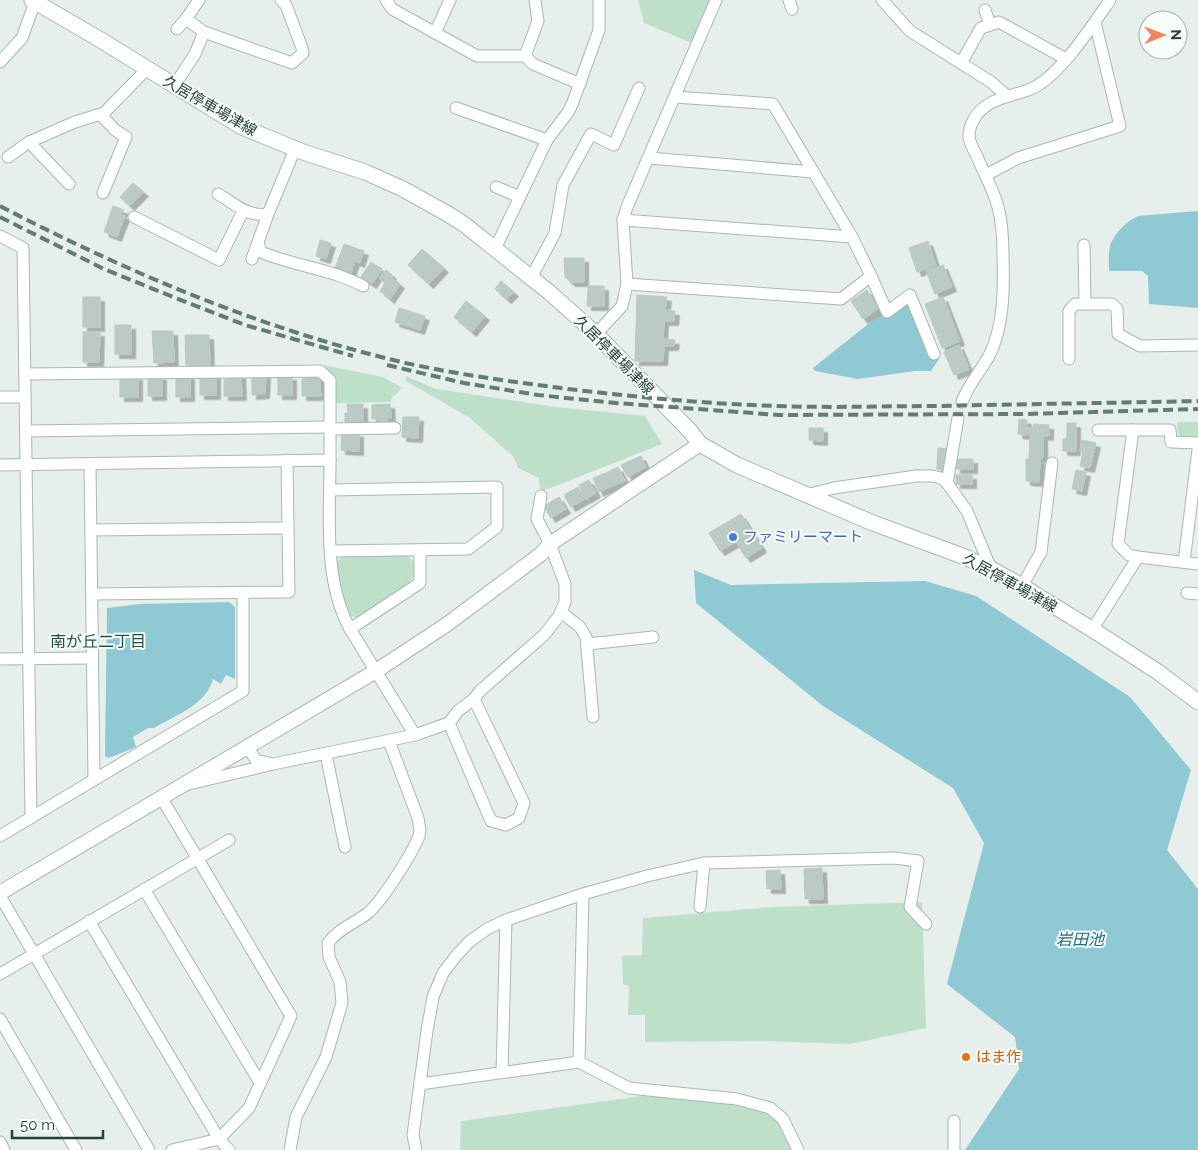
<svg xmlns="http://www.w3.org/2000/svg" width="1198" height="1150" font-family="Raleway,'Noto Sans JP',sans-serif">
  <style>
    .green { fill: #bfe0c8 }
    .water { fill: #8ec9d4 }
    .building { fill: #bbcac4; stroke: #b8c9c2; filter: url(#shadow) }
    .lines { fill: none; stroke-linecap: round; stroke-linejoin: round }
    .minor-casing { stroke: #a8b8b2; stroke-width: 13 }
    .tertiary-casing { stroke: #a8b8b2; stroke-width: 16 }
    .secondary-casing { stroke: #a4bbb3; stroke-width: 17 }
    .minor { stroke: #fff; stroke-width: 11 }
    .tertiary { stroke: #fff; stroke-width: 14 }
    .secondary { stroke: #fff; stroke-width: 15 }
    .rail { stroke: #5f7d75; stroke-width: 4; stroke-dasharray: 10 5; stroke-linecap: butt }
    .shop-dot { fill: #3f7fe0; stroke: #f7fbf9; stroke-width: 2 }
    .food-dot { fill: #e8710a; stroke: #f7fbf9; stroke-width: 2 }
    .labels { text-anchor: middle; stroke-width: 4; stroke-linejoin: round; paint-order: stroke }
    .street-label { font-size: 15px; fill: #24423a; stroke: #f7fbf9 }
    .shop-label { font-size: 15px; fill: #366cbe; stroke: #f7fbf9; text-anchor: start }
    .food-label { font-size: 15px; fill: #c56008; stroke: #f7fbf9; text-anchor: start }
    .neighbourhood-label { font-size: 16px; fill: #1f5548; stroke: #f7fbf9 }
    .water-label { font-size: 16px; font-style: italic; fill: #1c6f80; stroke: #f7fbf9 }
  </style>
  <defs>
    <filter id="shadow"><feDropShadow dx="4.5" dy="4.5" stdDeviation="0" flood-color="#0004"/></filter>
  </defs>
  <rect width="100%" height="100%" fill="#e6efeb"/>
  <g class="green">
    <polygon points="638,0 711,0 692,43 644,23"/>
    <polygon points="323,365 383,377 402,388 391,399 391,402 335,403 335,377"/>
    <polygon points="406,376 436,389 556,407 645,416 662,444 540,492 539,478 518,468 514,457 470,418 406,381"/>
    <polygon points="1177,422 1198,422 1198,438 1183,438 1178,434"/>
    <polygon points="343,556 408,556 414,562 414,575 410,582 358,618 349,615 341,594 336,563"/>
    <polygon points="922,902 926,1028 850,1044 761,1041 645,1042 645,1015 628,1015 629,986 623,984 622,956 642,955 643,918 773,907"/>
    <path d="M642,1096C668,1098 756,1102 773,1117C783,1126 787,1139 792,1150H460L461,1121Z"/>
  </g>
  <g class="water">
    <path d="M1198,211V308L1149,304L1148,276L1142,271H1109C1109,263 1108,251 1111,243C1116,232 1127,221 1138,216Z"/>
    <polygon points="909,303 938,355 939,359 931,371 915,371 858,379 815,371 813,368 882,313"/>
    <polygon points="694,570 731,585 925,581 976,596 1130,697 1191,770 1167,850 1198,889 1198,1150 965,1150 1019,1069 1015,1037 947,984 984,843 953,788 823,706 696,603"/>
    <path d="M229,602L235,607V679L226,675L221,684L213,679C206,705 176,715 154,728H148L133,737L136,747L109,758L105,756L107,608L140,604Z"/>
  </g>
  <g class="building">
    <polygon points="133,183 144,192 130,206 120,197"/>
    <polygon points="113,206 124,210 121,214 125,216 117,237 104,232"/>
    <polygon points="320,240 331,243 326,259 316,256"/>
    <polygon points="928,241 936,265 917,272 909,248"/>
    <polygon points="344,244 364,251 360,263 355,261 351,273 335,268"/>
    <polygon points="422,249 444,268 429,284 408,265"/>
    <polygon points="564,258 584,258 584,282 571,282 565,277"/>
    <polygon points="371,262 382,269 372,284 361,277"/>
    <polygon points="943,265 952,287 935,294 926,271"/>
    <polygon points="386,270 392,275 391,277 400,284 390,299 380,291 385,283 379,278"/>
    <polygon points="501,281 514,292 507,299 495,289"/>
    <polygon points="588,286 604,286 604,306 587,306"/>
    <polygon points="867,290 879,308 863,319 851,301"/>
    <polygon points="637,295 667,297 665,310 675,311 674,321 664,321 663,339 675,340 674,346 664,346 663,361 635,361"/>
    <rect x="83" y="297" width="17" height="30"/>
    <polygon points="943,297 960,341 942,348 925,304"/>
    <polygon points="466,301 485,316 472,332 454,317"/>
    <polygon points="399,308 425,316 420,330 395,322"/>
    <rect x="115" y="325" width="16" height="29"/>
    <polygon points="152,331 173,331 174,362 154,363"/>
    <polygon points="83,332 100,332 99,362 83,362"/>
    <polygon points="185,335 209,335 210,365 186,365"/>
    <polygon points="959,345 969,369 954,375 944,352"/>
    <rect x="200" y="374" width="16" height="21"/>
    <polygon points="229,374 241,374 242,396 224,396 224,379 229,379"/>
    <polygon points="252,374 266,374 265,394 252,395"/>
    <polygon points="148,375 162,376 162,396 148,396"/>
    <rect x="176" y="375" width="14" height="22"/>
    <polygon points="309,375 319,375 321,396 302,396 302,379 308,378"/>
    <rect x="120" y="376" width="18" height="21"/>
    <rect x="278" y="376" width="14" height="19"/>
    <polygon points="347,404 363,404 363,422 345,422 345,413 348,413"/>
    <polygon points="390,404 391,418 387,418 387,422 379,422 379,419 372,419 372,405"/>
    <polygon points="403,417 419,417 418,438 402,437"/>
    <polygon points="1019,419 1027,420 1027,435 1018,434"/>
    <polygon points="1067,423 1076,423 1076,451 1063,451 1063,439 1067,438"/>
    <polygon points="1034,424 1049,425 1049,436 1028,434 1028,428 1033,428"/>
    <polygon points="809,428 823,428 823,441 809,440"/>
    <polygon points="342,432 359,433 359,451 341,450"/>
    <polygon points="1030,436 1043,436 1043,458 1029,458"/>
    <polygon points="1082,440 1096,443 1090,468 1080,466 1083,452 1080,451"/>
    <polygon points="938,448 947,449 946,470 937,469"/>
    <polygon points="641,456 646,467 628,477 621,465"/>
    <rect x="956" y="459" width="17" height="10"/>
    <polygon points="1026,459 1040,459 1039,482 1026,481"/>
    <polygon points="618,467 625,481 612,486 606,473"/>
    <polygon points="1076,470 1086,472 1082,491 1072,489"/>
    <polygon points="605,473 612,486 599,492 593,478"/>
    <rect x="956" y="475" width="16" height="9"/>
    <polygon points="589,480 596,493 586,499 579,485"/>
    <polygon points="578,487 585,499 571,507 564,495"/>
    <polygon points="559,497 566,509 551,518 544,506"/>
    <polygon points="741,514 762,548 746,558 736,542 720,551 709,533"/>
    <polygon points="822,868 823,899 805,899 804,869"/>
    <polygon points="780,870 781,889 767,889 766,871"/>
  </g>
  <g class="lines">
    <defs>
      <g id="minor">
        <polyline points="199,0 186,19 204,32 292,63 303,53 302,48 286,5 281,0"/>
        <polyline points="386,0 392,9 477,56 525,56 533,64 580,84"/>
        <polyline points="789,0 792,9"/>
        <polyline points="882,0 910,31 991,82 1007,96"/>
        <polyline points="985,10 990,25"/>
        <polyline points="177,29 186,19"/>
        <polyline points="435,33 450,0"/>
        <polyline points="525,56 538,21 535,0"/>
        <polyline points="0,62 22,38 35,2"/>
        <polyline points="961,63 981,28 999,22 1066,59"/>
        <polyline points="174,86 195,54 204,32"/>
        <polyline points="456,108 547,140"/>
        <polyline points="101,115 115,130 126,137 103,193"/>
        <polyline points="29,142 69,184"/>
        <polyline points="8,157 29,142 75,122 104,113 147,69"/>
        <polyline points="649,158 813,172"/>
        <polyline points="986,175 1018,158 1120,126 1095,22"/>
        <polyline points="496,187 520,197"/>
        <path d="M218,194C235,204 247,217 268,214"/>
        <polyline points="134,217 219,260 241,215 245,211"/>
        <polyline points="623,220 852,237"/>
        <polyline points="0,236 23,248 31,818"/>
        <path d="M258,243L261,252C294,266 332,269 363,286"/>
        <polyline points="1084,245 1085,304"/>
        <polyline points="495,249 547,140 569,111 573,102 599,30 599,0"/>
        <polyline points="252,259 268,214 295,149"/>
        <polyline points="871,276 887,312 910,295 934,354"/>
        <polyline points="531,278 555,233 563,185 591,134 614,145 639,88"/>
        <polyline points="627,284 841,299 871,276 852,237 773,104 675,97"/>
        <polyline points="596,334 622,306 627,284 623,220 627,207 716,0"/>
        <polyline points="1069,359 1069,311 1075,304 1112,304 1117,309 1118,334 1140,346 1198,345"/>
        <polyline points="25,374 320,371 330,380 330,460"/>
        <polyline points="0,397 25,397"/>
        <path d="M962,402C968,385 980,372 989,356C1004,327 1004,288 1003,256C1003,240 1002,222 998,207C993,188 983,172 976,154C973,149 970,143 969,137C969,131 971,124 974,119C986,97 1014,97 1033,88C1061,74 1092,26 1110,0"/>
        <polyline points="958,418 947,483 967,511 991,569"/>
        <polyline points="330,429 395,428"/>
        <polyline points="1098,430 1170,430 1171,442 1198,443"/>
        <polyline points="1133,430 1118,544 1129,555 1138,557"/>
        <polyline points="26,431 330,427"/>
        <polyline points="90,464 94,780"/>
        <path d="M0,465L330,460C330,516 323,580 350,629L415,735"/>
        <polyline points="330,490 497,487 497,527 468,549 331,551"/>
        <polyline points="806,495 834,488 916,476 932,476 941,478 947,483"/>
        <polyline points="91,530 288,528"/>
        <polyline points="1184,562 1198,450"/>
        <polyline points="1022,586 1041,552 1052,463"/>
        <polyline points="1187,593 1198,594"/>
        <polyline points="92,594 289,592 287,460"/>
        <polyline points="561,612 580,627 586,637 593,717"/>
        <polyline points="350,629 420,583 420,550"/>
        <polyline points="1092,630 1138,557 1198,564"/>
        <polyline points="588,644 653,637"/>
        <polyline points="0,659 92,658"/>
        <polyline points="449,723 491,821 506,825 519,818 524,803 474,699"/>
        <polyline points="247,746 256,760 269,763"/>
        <polyline points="326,754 345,847"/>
        <polyline points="189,784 273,764 415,735 449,723 458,711 474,699 480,691 544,635 559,616 565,602 565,584 550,544 537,519 541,496"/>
        <polyline points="161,797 291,1016 249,1108 219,1139 172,1150"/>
        <polyline points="0,836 243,691 243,593"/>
        <polyline points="144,889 260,1083"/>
        <polyline points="0,896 149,1150"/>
        <polyline points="700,907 704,863"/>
        <polyline points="89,921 219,1139 229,1150"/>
        <polyline points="0,974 229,840"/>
        <polyline points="0,1019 76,1150"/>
        <polyline points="579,1062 583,894"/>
        <polyline points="502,1072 506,920"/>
        <polyline points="420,1084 579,1062 629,1088 737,1099 770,1108 783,1119 798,1150"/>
        <polyline points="0,1142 4,1150"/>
        <path d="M290,1150L296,1117L326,1057L342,1003L340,982L329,957L328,943C338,929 355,923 368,913C382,901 412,854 419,836L420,830L418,818L389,741"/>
        <polyline points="416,1150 413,1135 427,1031 433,997 443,973 456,956 469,942 487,929 506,920 583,894 647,876 704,863 894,858 918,861 910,907 926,924"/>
        <polyline points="954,1150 954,1121"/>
      </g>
      <polyline id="tertiary" points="0,893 376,671 446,625 541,554 550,544 700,444"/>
      <polyline id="secondary" points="32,0 99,39 242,127 303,152 365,172 403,189 448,214 465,225 549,292 596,334 690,431 700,444 737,465 873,523 965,557 991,569 1022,586 1101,635 1158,672 1198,702"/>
    </defs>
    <use href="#minor" class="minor-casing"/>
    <use href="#tertiary" class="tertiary-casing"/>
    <use href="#secondary" class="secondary-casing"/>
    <use href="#minor" class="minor"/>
    <use href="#tertiary" class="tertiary"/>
    <use href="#secondary" class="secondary"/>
    <g class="rail">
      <path d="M0,206C123,270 250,324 385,358C444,373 507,381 568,389C637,397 707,404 777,406C831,408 885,406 938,406C1025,404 1111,403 1198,401"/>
      <polyline points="0,217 104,269 173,297 245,325 353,356"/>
      <polyline points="387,365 464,383 538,395 616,403 779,415 1024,414 1198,409"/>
    </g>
  </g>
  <circle class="shop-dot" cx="733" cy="537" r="5"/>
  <circle class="food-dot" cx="966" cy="1057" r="5"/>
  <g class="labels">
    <g class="street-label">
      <text transform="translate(210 106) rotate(30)" y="5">久居停車場津線</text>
      <text transform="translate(614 355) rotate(45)" y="5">久居停車場津線</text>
      <text transform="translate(1010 583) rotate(29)" y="5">久居停車場津線</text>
    </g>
    <g class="shop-label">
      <text x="743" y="542">ファミリーマート</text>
    </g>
    <g class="food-label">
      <text x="976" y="1062">はま作</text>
    </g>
    <g class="neighbourhood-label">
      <text x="98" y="647">南が丘二丁目</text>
    </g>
    <g class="water-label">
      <text x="1080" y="945">岩田池</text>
    </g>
  </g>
  <g transform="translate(1163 35) rotate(89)"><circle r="24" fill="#f7fbf9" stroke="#a3b1ad"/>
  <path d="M0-4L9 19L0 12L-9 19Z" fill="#f4845f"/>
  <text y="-8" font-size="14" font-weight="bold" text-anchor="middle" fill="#24423a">N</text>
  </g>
  <path d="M12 1130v8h91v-8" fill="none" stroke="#24423a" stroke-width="2.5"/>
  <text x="20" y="1130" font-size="15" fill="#24423a" stroke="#f7fbf9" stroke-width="4" paint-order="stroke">50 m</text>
</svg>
